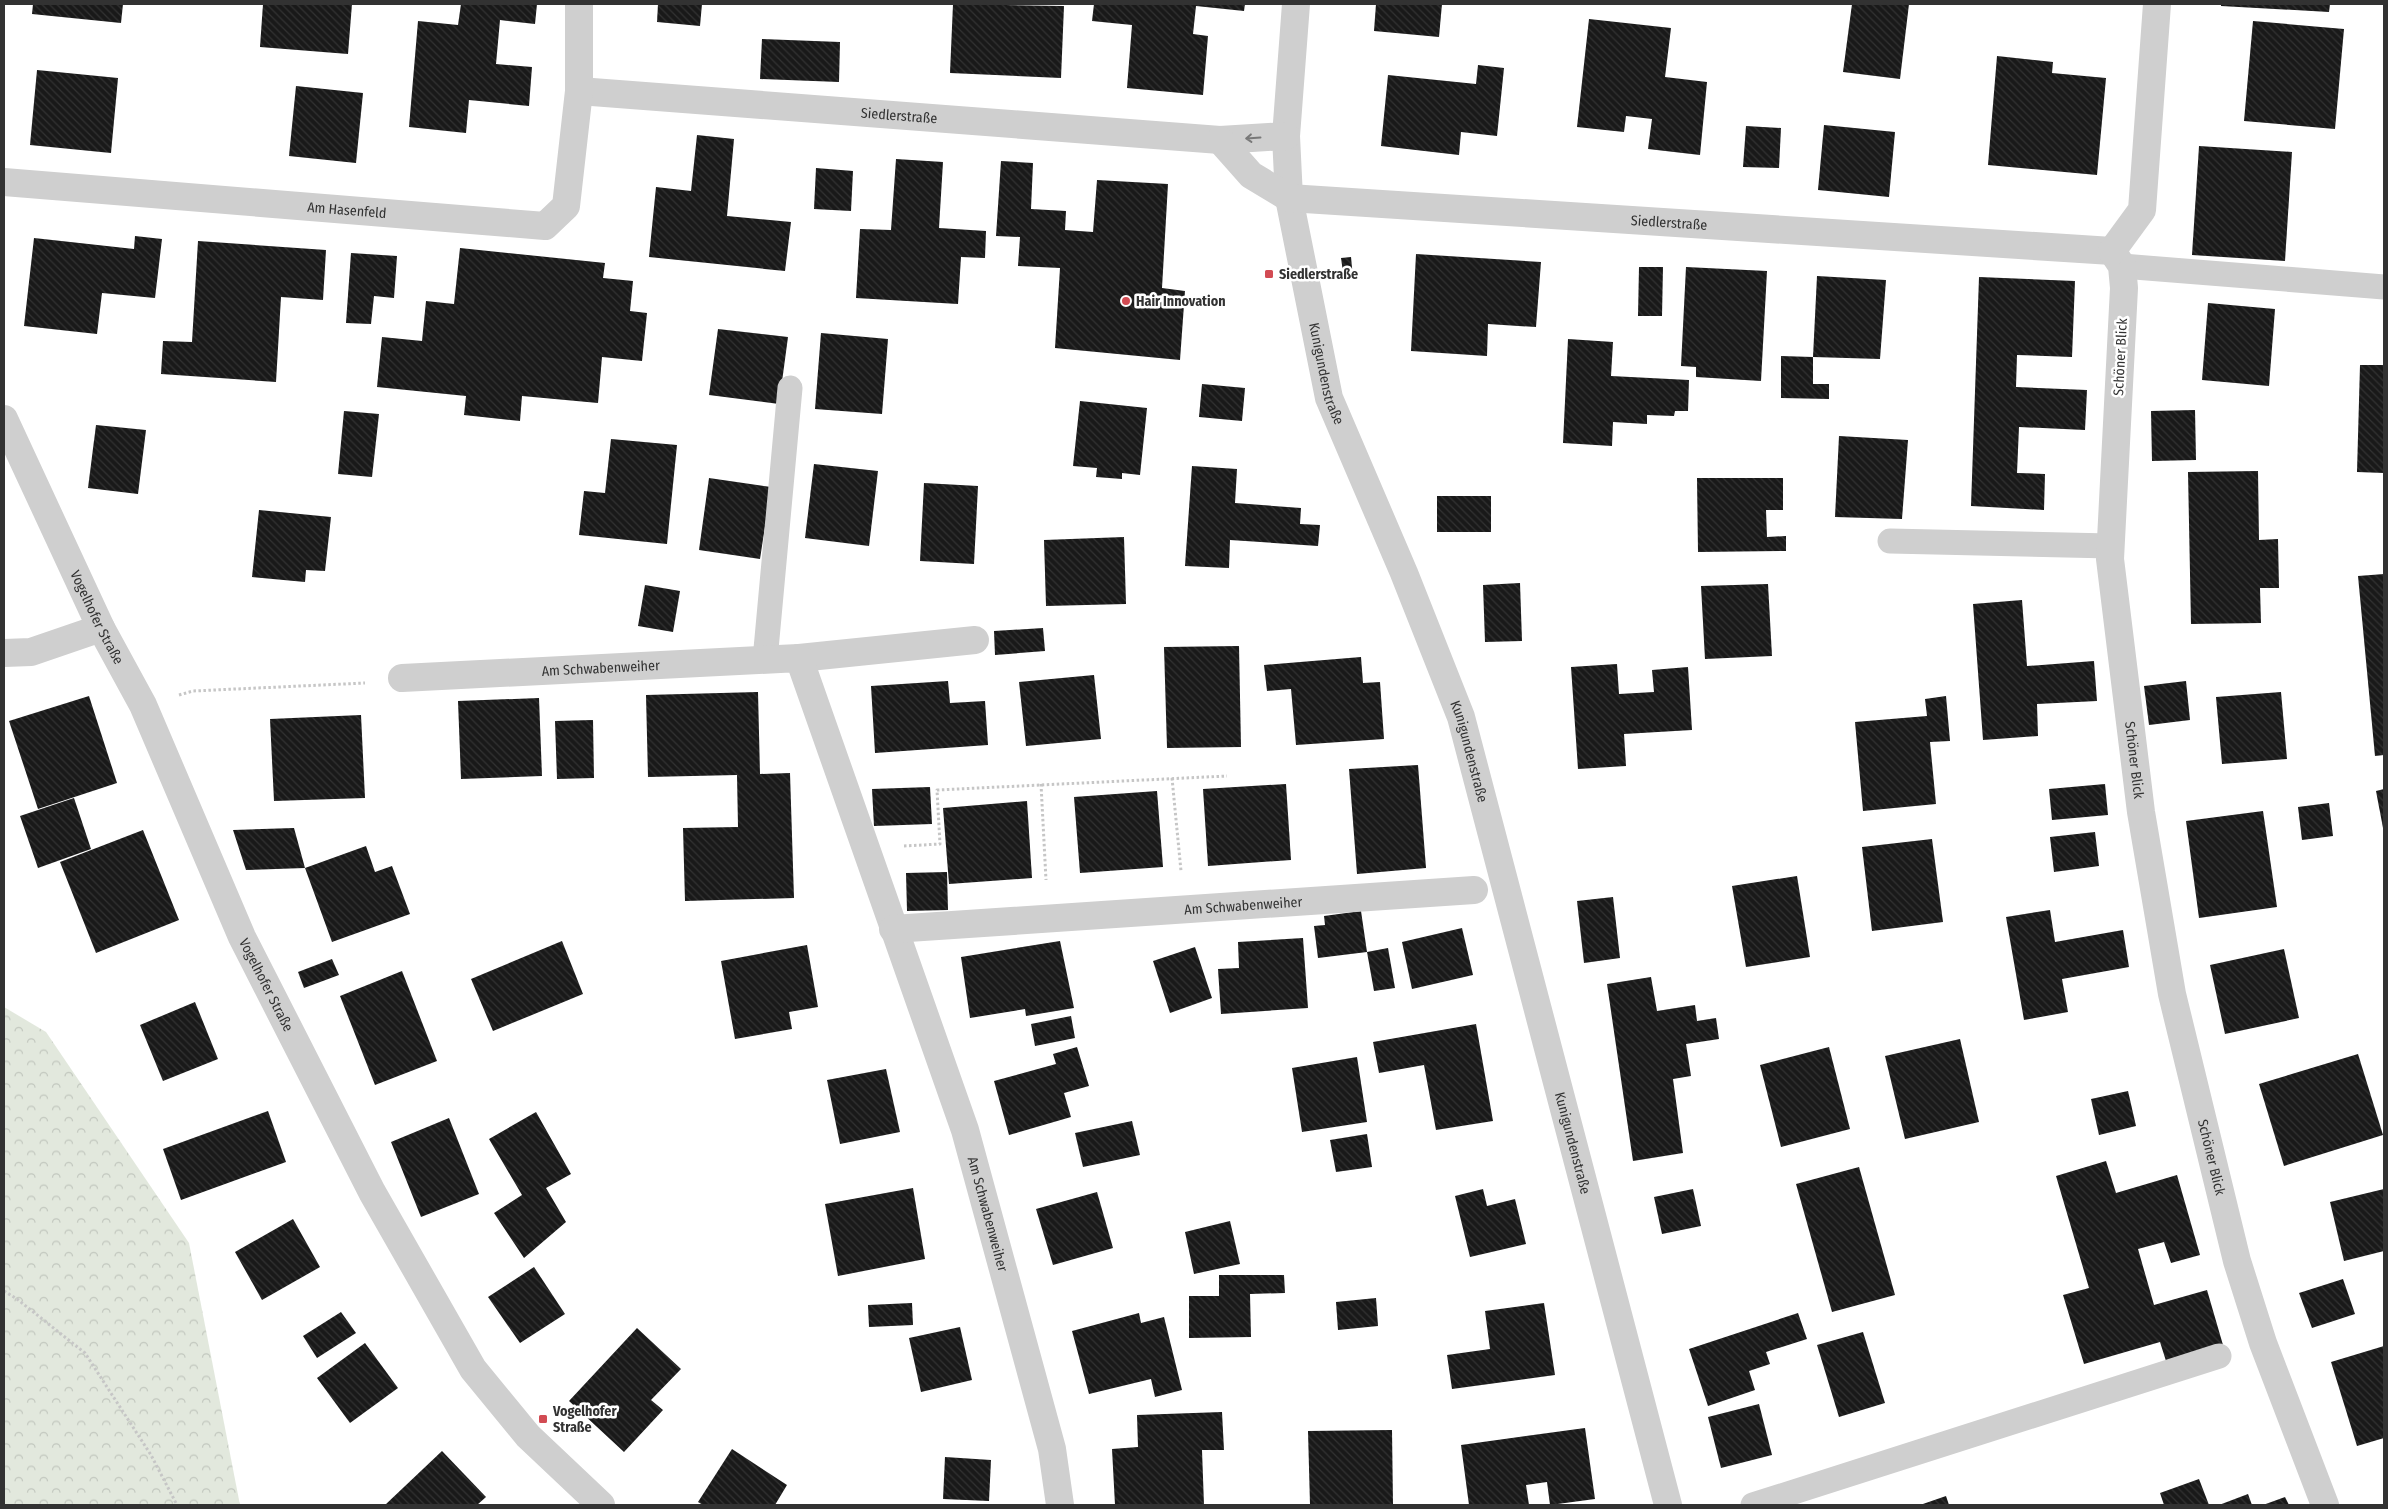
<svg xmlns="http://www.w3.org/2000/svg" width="2388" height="1509" font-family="'Fira Sans Condensed',sans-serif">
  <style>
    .forest { fill: url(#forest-crowns) }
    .building { fill: url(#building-back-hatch) }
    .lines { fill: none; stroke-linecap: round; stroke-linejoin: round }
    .path { stroke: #c6c6c6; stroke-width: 3; stroke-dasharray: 2.5 2.5; stroke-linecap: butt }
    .service { stroke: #cfcfcf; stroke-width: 25 }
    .minor { stroke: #cfcfcf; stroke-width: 28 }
    .oneway { stroke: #797979 }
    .poi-dot { fill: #d24b53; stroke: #fff; stroke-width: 2 }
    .labels { text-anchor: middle; stroke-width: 5; stroke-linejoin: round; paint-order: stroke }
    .street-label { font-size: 14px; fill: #323232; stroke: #fff }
    .poi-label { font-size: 14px; font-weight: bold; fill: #323232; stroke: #fff; text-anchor: start }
  </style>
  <defs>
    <pattern id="forest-crowns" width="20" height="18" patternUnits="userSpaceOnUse" patternTransform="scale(1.25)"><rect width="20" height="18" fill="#e2e8dd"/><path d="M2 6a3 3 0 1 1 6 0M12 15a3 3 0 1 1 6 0" fill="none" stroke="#c2c7be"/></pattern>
    <pattern id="building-back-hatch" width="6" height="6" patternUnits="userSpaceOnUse" patternTransform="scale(1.25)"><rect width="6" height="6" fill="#191919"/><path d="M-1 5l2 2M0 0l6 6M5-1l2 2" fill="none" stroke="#323232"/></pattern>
  </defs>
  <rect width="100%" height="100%" fill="#fff"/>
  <polygon class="forest" points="4,1007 46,1032 189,1243 240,1505 4,1505"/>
  <g class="building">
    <polygon points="33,4 123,4 121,23 32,14"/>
    <polygon points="263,4 352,4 348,54 260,47"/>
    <polygon points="461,4 537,4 535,24 500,20 496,64 532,67 529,106 469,100 466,133 409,127 418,21 458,25"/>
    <polygon points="658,4 702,4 700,26 657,22"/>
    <polygon points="953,4 1064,6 1061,78 950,73"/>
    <polygon points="1094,4 1245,4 1244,11 1196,6 1193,34 1208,36 1203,95 1127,88 1132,25 1092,21"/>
    <polygon points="1376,4 1442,4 1439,37 1374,31"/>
    <polygon points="1852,4 1909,4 1900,79 1843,72"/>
    <polygon points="2221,4 2330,4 2329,12 2221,6"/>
    <polygon points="1589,19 1671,28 1665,77 1707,82 1700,155 1648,149 1652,119 1626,116 1624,132 1577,127"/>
    <polygon points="2253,21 2344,29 2335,129 2244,121"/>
    <polygon points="762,39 840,42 839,82 760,79"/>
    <polygon points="1997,56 2053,62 2052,73 2106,78 2097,175 1988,165"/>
    <polygon points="1478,65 1504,68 1497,136 1461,132 1459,155 1381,146 1388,75 1476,84"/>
    <polygon points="37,70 118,78 111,153 30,145"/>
    <polygon points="296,86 363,93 356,163 289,156"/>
    <polygon points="1824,125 1895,132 1889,197 1818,190"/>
    <polygon points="1746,126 1781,128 1779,168 1743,167"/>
    <polygon points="697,135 734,139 727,216 791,222 785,271 649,257 656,187 691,191"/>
    <polygon points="2199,146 2292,152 2285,261 2192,255"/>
    <polygon points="896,159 943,162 939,228 986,231 985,258 961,257 958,304 856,298 860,229 891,230"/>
    <polygon points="1001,161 1033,163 1031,209 1066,211 1065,230 1093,232 1097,180 1168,184 1162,288 1185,291 1180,360 1055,348 1060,268 1018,266 1020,237 996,236"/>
    <polygon points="816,168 853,171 851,211 814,209"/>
    <polygon points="135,236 162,239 155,298 102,293 97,334 24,326 34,238 134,249"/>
    <polygon points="198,241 326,250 323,300 281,297 276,382 161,374 163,341 192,342"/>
    <polygon points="460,248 605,263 603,278 633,281 630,311 647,313 642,361 602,357 598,403 522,396 520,421 464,415 466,396 377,387 382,337 422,341 426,301 454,304"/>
    <polygon points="351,253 397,256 394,298 374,296 371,324 346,323"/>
    <polygon points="1416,254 1541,262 1536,327 1488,324 1487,356 1411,351"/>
    <polygon points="1351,257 1353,278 1344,279 1341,258"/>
    <polygon points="1639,267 1663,267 1662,316 1638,316"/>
    <polygon points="1686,267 1767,271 1761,381 1696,377 1696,367 1681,366"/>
    <polygon points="1817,276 1886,280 1880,359 1813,357"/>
    <polygon points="1979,277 2075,281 2072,357 2017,355 2016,387 2087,390 2085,430 2019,427 2017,473 2045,474 2044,510 1971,506"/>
    <polygon points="2208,303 2275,309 2269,386 2202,380"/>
    <polygon points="718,329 788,337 779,404 709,395"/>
    <polygon points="821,333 888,339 882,414 815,409"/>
    <polygon points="1568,339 1613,342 1611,376 1689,380 1688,411 1675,411 1674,416 1647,415 1647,424 1613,422 1612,446 1563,443"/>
    <polygon points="1781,356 1813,357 1813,384 1829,384 1829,399 1781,398"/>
    <polygon points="2360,365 2384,365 2384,473 2357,472"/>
    <polygon points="1202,384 1245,388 1242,421 1199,417"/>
    <polygon points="1080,401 1147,408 1140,475 1122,473 1122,479 1096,477 1097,468 1073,466"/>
    <polygon points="2195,410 2196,460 2152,461 2151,411"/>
    <polygon points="344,411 379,414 372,477 338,474"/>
    <polygon points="96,425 146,430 138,494 88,488"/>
    <polygon points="1839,436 1908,440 1902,519 1835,517"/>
    <polygon points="611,439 677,445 667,544 579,535 584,491 605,493"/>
    <polygon points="814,464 878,471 869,546 805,538"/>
    <polygon points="1192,466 1237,469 1235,503 1301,508 1300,524 1320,525 1318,546 1230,540 1229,568 1185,566"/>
    <polygon points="2258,471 2259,540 2278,539 2279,588 2260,588 2261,623 2191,624 2188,472"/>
    <polygon points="709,478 771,487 760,559 699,550"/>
    <polygon points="1697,478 1783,478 1783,510 1766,510 1767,537 1786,536 1786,551 1698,552"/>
    <polygon points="924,483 978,486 974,564 920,561"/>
    <rect x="1437" y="496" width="54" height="36"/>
    <polygon points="259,510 331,517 325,571 306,570 305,582 252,577"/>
    <polygon points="1124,537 1126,604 1046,606 1044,540"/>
    <polygon points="2384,574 2384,755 2375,756 2358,576"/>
    <polygon points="1520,583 1522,641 1485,642 1483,585"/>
    <polygon points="1768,584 1772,656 1705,659 1701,586"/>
    <polygon points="645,585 680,591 673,632 638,626"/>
    <polygon points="2022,600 2027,666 2094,661 2097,701 2037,704 2038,736 1983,740 1973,604"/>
    <polygon points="1043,628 1045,651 995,655 994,631"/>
    <polygon points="1239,646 1241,747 1167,748 1164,647"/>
    <polygon points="1361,657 1363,683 1380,682 1384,739 1296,745 1291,689 1267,691 1264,665"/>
    <polygon points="1617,664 1619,694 1654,692 1652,670 1688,667 1692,730 1624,734 1626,766 1578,769 1571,667"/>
    <polygon points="1094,675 1101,739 1026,746 1019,682"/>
    <polygon points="948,681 950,703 985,701 988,745 875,753 871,686"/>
    <polygon points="2186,681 2190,720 2149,725 2144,686"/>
    <polygon points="758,692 760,774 790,773 794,898 685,901 683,828 738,827 737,775 648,777 646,695"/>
    <polygon points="2281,692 2287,759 2222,764 2216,697"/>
    <polygon points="89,696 117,783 38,809 9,721"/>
    <polygon points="1946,696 1950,741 1930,742 1936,804 1863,811 1855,722 1927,716 1925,699"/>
    <polygon points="539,698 542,776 461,779 458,701"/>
    <polygon points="361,715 365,798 274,801 270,719"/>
    <polygon points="593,720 594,778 557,779 555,721"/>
    <polygon points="1418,765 1426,868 1357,874 1349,769"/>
    <polygon points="1286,784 1291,860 1208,866 1203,789"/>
    <polygon points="2105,784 2108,815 2052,820 2049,789"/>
    <polygon points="930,787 932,824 874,826 872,789"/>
    <polygon points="2384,789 2384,828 2383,828 2376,791"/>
    <polygon points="1157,791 1163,867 1080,873 1074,797"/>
    <polygon points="74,798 91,849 38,868 20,816"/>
    <polygon points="1027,801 1032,878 949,884 943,808"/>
    <polygon points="2329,803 2333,836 2302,840 2298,807"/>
    <polygon points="2263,811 2277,907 2199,918 2186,821"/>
    <polygon points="294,828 305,868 366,846 375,872 392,866 410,914 332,942 305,868 246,870 233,830"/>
    <polygon points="143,830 179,920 96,953 60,862"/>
    <polygon points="2095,832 2099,866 2054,872 2050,837"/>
    <polygon points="1932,839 1943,922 1872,931 1862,847"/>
    <polygon points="947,872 948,910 907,911 906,873"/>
    <polygon points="1797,876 1810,957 1746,967 1732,886"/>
    <polygon points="1613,897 1620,958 1584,963 1577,901"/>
    <polygon points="2050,910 2055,942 2123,930 2129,967 2062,979 2068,1012 2024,1020 2006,917"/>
    <polygon points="1361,911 1367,952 1318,958 1314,926 1325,925 1324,916"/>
    <polygon points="1462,928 1473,975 1412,989 1402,942"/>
    <polygon points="1303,938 1308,1008 1221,1014 1218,969 1239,968 1238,942"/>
    <polygon points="562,941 583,994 493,1031 471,979"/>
    <polygon points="1060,941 1074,1008 1026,1016 1025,1009 970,1018 961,957"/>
    <polygon points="807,945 818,1007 789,1012 792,1029 735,1039 721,961"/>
    <polygon points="1195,947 1212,998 1170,1013 1153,961"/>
    <polygon points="1388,948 1395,988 1374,991 1367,952"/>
    <polygon points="2284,949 2299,1018 2225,1034 2210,965"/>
    <polygon points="332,959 339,975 304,988 298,972"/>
    <polygon points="402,971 437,1061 375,1085 340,996"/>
    <polygon points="1651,977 1657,1011 1695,1005 1697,1021 1716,1018 1719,1039 1686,1044 1691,1076 1673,1079 1683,1153 1633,1161 1607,984"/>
    <polygon points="195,1002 218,1059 163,1081 140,1025"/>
    <polygon points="1071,1016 1075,1038 1035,1046 1031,1024"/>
    <polygon points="1476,1024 1493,1121 1436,1130 1424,1065 1379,1073 1373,1042"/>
    <polygon points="1960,1039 1979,1122 1905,1139 1885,1056"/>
    <polygon points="1077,1047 1089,1086 1064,1093 1071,1117 1009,1135 994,1081 1056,1064 1053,1054"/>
    <polygon points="1829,1047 1850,1129 1781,1147 1760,1065"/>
    <polygon points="2358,1054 2383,1135 2284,1166 2259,1084"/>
    <polygon points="1357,1057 1367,1122 1302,1132 1292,1068"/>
    <polygon points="886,1069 900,1132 840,1144 827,1080"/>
    <polygon points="2128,1091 2136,1126 2099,1135 2091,1099"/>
    <polygon points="268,1111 286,1162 181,1200 163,1149"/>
    <polygon points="536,1112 571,1174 546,1188 566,1222 524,1258 494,1213 522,1195 489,1139"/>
    <polygon points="449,1118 479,1194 421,1217 391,1142"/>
    <polygon points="1132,1121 1140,1155 1083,1167 1075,1133"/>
    <polygon points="1367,1134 1372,1167 1336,1172 1330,1140"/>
    <polygon points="2106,1161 2116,1193 2177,1175 2200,1255 2171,1263 2164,1242 2138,1249 2154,1305 2207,1290 2223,1345 2166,1361 2160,1342 2084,1364 2063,1295 2089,1288 2056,1176"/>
    <polygon points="1859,1167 1895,1295 1832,1312 1796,1184"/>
    <polygon points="913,1188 925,1259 838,1276 825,1204"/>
    <polygon points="1483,1189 1487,1206 1515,1199 1526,1244 1470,1257 1455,1196"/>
    <polygon points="1693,1189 1701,1226 1662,1234 1654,1197"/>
    <polygon points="2384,1189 2384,1251 2344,1261 2330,1202"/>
    <polygon points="1097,1192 1113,1248 1053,1265 1036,1209"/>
    <polygon points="293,1219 320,1267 262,1300 235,1252"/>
    <polygon points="1230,1221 1240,1264 1194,1274 1185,1232"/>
    <polygon points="534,1267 565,1314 520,1343 488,1297"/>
    <polygon points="1219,1275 1284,1275 1285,1293 1250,1294 1251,1337 1189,1338 1189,1296 1219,1296"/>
    <polygon points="2343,1279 2355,1314 2312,1328 2299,1293"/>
    <polygon points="1376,1298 1378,1326 1338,1330 1336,1302"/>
    <polygon points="912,1303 913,1325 869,1327 868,1305"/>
    <polygon points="1544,1303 1555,1375 1452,1389 1447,1355 1490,1349 1485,1311"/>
    <polygon points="341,1312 356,1333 317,1358 303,1336"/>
    <polygon points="1139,1313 1141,1323 1164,1317 1182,1390 1155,1397 1151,1379 1089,1394 1072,1331"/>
    <polygon points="1798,1313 1807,1339 1766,1352 1770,1364 1749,1371 1755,1390 1708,1406 1689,1349"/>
    <polygon points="960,1327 972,1380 921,1392 909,1338"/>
    <polygon points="637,1328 681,1369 651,1400 663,1410 624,1452 569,1401"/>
    <polygon points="1863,1332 1885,1403 1839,1417 1817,1345"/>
    <polygon points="365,1343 398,1388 350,1423 317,1378"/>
    <polygon points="2384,1346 2384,1438 2357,1446 2331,1362"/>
    <polygon points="1759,1404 1772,1455 1721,1468 1708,1417"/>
    <polygon points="1222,1412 1224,1450 1202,1450 1204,1505 1115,1505 1112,1449 1138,1447 1137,1415"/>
    <polygon points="1585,1428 1595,1499 1550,1505 1547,1482 1526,1485 1529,1505 1469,1505 1461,1445"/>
    <polygon points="1392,1430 1393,1505 1310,1505 1308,1431"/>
    <polygon points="732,1449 787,1485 775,1505 703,1505 698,1502"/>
    <polygon points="442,1451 486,1497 477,1505 385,1505"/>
    <polygon points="945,1457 991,1460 989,1501 943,1499"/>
    <polygon points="2199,1479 2209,1505 2164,1505 2160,1493"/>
    <polygon points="2248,1494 2252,1505 2219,1505"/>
    <polygon points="1946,1496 1949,1505 1920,1505"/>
    <polygon points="2285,1497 2289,1505 2263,1505"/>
  </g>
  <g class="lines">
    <g class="path">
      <polyline points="179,695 193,691 365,683"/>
      <polyline points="1172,778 1181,871"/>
      <polyline points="1041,784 1046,880"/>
      <polyline points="904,846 940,844 937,790 1227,776"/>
      <polyline points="4,1291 17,1299 85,1353 151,1455 177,1505"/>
    </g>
    <g class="service">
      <polyline points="2122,266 2384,287"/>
      <polyline points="1890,541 2111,546"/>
      <polyline points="765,660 790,388"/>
      <polyline points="1753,1505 2219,1356"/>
    </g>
    <g class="minor">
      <path id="s1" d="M1296,4L1286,136L1289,198L1329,398L1404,573L1461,717L1668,1505"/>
      <path id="s2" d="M579,91L1220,140L1286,136"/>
      <path id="s3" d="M1220,140L1251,175L1289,198L2112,251"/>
      <path id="s4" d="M4,182L545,226L566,206L579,91V4"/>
      <path id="s5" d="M2112,251L2122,266L2124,288L2110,559L2141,812L2172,994L2237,1261L2263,1343L2325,1505"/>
      <polyline points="2112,251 2142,210 2157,4"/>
      <path id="s6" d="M4,419L101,628L143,705L242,937L372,1192L473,1369L528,1436L601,1505"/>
      <polyline points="4,653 31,652 101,628"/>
      <polyline points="799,658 975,640"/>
      <path id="s7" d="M402,678L799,658L965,1130L1052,1449L1060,1505"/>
      <path id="s8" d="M893,929L1474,890"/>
    </g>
  </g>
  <defs><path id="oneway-shaft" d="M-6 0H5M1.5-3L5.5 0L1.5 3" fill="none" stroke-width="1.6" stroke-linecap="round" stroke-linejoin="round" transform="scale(1.25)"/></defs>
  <use class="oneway" href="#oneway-shaft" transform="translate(1253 138) rotate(176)"/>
  <g class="poi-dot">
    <rect x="1264" y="269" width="10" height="10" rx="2.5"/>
    <circle cx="1126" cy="301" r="5"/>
    <rect x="538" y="1414" width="10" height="10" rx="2.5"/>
  </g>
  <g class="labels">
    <g class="street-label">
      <text dy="5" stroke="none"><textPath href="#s2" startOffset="321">Siedlerstraße</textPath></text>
      <text dy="5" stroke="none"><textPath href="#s4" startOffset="344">Am Hasenfeld</textPath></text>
      <text dy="5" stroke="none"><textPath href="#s3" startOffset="472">Siedlerstraße</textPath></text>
      <text transform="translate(2120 357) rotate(-87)" y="5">Schöner Blick</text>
      <text dy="5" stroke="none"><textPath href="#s1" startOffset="374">Kunigundenstraße</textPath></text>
      <text dy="5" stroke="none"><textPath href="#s6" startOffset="219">Vogelhofer Straße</textPath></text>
      <text dy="5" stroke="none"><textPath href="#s7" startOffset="199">Am Schwabenweiher</textPath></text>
      <text dy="5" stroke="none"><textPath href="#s1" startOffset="779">Kunigundenstraße</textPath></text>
      <text dy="5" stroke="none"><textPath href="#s5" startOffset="514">Schöner Blick</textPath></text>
      <text dy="5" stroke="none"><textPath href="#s8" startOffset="351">Am Schwabenweiher</textPath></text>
      <text dy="5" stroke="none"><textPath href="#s6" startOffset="624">Vogelhofer Straße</textPath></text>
      <text dy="5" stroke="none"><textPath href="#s1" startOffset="1184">Kunigundenstraße</textPath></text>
      <text dy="5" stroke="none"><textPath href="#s5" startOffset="919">Schöner Blick</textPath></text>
      <text dy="5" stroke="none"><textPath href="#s7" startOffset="985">Am Schwabenweiher</textPath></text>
    </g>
    <g class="poi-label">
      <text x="1279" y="279">Siedlerstraße</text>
      <text x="1136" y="306">Hair Innovation</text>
      <text x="553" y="1416">Vogelhofer<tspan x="553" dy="16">Straße</tspan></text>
    </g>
  </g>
  <rect width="2388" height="1509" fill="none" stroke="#323232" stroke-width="10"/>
</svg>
